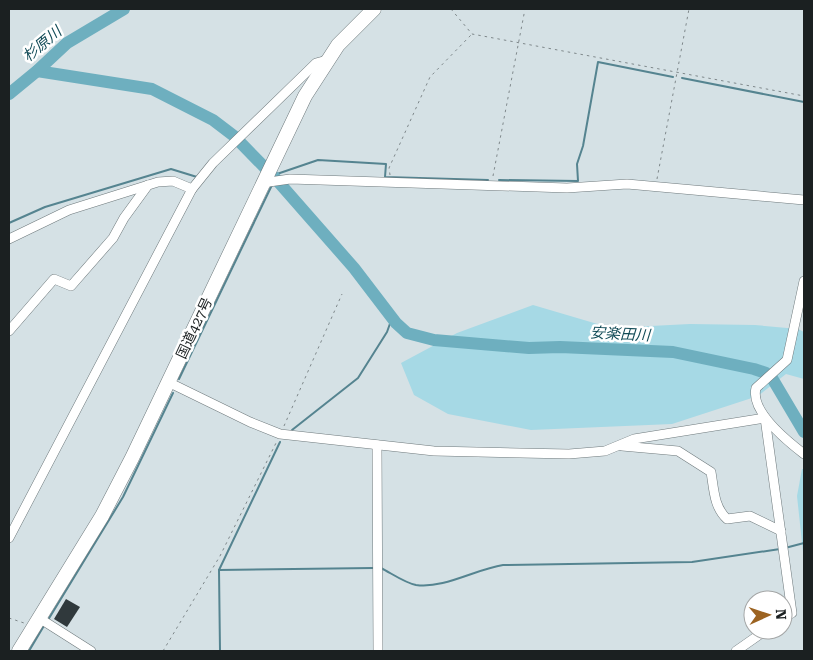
<svg xmlns="http://www.w3.org/2000/svg" width="813" height="660" font-family="'Roboto Serif','Noto Sans JP',serif">
  <style>
    .green { fill: #a6d9e5 }
    .lines { fill: none; stroke-linecap: round; stroke-linejoin: round }
    .stream { stroke: #558490; stroke-width: 2 }
    .river { stroke: #6eafbf; stroke-width: 12 }
    .building { fill: #30393c }
    .minor-casing { stroke: #6e797c; stroke-width: 10 }
    .highway-casing { stroke: #6e797c; stroke-width: 15 }
    .path { stroke: #7f888b; stroke-width: 1; stroke-dasharray: 2.5 4; stroke-linecap: butt }
    .minor { stroke: #fff; stroke-width: 9 }
    .highway { stroke: #fff; stroke-width: 14 }
    .labels { text-anchor: middle; stroke-width: 5; stroke-linejoin: round; paint-order: stroke }
    .street-label { font-size: 14px; fill: #1b2021; stroke: #fff }
    .water-label { font-size: 15px; font-style: italic; fill: #124b57; stroke: #fff }
  </style>
  <rect width="100%" height="100%" fill="#d5e1e5"/>
  <g class="green">
    <polygon points="533,305 611,328 690,324 755,325 798,329 804,332 804,379 786,374 758,396 672,424 531,430 448,414 414,395 401,363 457,333"/>
    <polygon points="802,469 804,469 804,561 797,496"/>
  </g>
  <g class="lines">
    <g class="stream">
      <polyline points="682,78 804,102"/>
      <polyline points="274,175 318,160 386,164 385,177 488,180"/>
      <polyline points="499,180 578,181 577,164 583,146 598,62 673,77"/>
      <polyline points="9,223 45,207 171,169 197,177"/>
      <polyline points="179,379 272,185"/>
      <polyline points="292,430 358,378 387,332 392,318"/>
      <polyline points="785,548 804,543"/>
      <path d="M381,568C391,573 405,583 416,585C444,589 476,569 503,565L692,562L780,549"/>
      <polyline points="219,570 373,568"/>
      <polyline points="48,620 123,497 173,393"/>
      <polyline points="29,651 45,624"/>
      <polyline points="220,651 219,570 280,442"/>
    </g>
    <g class="river">
      <polyline points="37,71 152,89 213,120 234,136 275,178 354,268 396,323 407,333 434,340 529,348 560,347 673,352 754,369 766,373 772,378 804,432"/>
      <polyline points="9,94 37,71 67,43 124,9"/>
    </g>
  </g>
  <polygon class="building" points="66,599 80,607 67,627 54,619"/>
  <g class="lines">
    <defs>
      <g id="minor">
        <polyline points="262,183 290,179 567,188 627,184 804,200"/>
        <polyline points="9,239 69,210 158,182 173,181 192,189"/>
        <path d="M804,281L787,360L756,388C750,411 787,441 804,454"/>
        <polyline points="9,331 54,279 71,286 113,238 124,218 148,185"/>
        <polyline points="168,382 250,422 280,434 434,451 569,454 605,451 634,439 765,418"/>
        <polyline points="765,418 792,613 783,618"/>
        <polyline points="377,445 378,651"/>
        <path d="M622,446L678,451L711,472C714,490 714,507 727,519L750,516L781,531"/>
        <polyline points="9,538 192,189 213,163 316,63 327,60"/>
        <polyline points="39,618 91,651"/>
        <polyline points="736,651 766,630"/>
      </g>
      <polyline id="highway" points="19,651 102,516 132,458 305,96 338,45 374,9"/>
    </defs>
    <use href="#minor" class="minor-casing"/>
    <use href="#highway" class="highway-casing"/>
    <g class="path">
      <polyline points="451,9 472,34 804,96"/>
      <polyline points="390,175 389,168 430,77 471,35"/>
      <polyline points="493,176 525,9"/>
      <polyline points="657,179 689,9"/>
      <polyline points="284,426 342,294"/>
      <polyline points="9,618 24,623"/>
      <polyline points="163,651 220,556 277,441"/>
    </g>
    <use href="#minor" class="minor"/>
    <use href="#highway" class="highway"/>
  </g>
  <g class="labels">
    <g class="street-label">
      <text transform="translate(194 328) rotate(-65)" y="5">国道427号</text>
    </g>
    <g class="water-label">
      <text transform="translate(42 44) rotate(-40)" y="5">杉原川</text>
      <text transform="translate(620 334) rotate(3)" y="5">安楽田川</text>
    </g>
  </g>
  <rect width="813" height="660" fill="none" stroke="#1b2021" stroke-width="20"/>
  <g transform="translate(768 615) rotate(87)"><circle r="24" fill="#ffffff" stroke="#a4a6a6"/>
  <path d="M0-4L9 19L0 12L-9 19Z" fill="#9c6321"/>
  <text y="-8" font-size="14" font-weight="bold" text-anchor="middle" fill="#1b2021">N</text>
  </g>
</svg>
